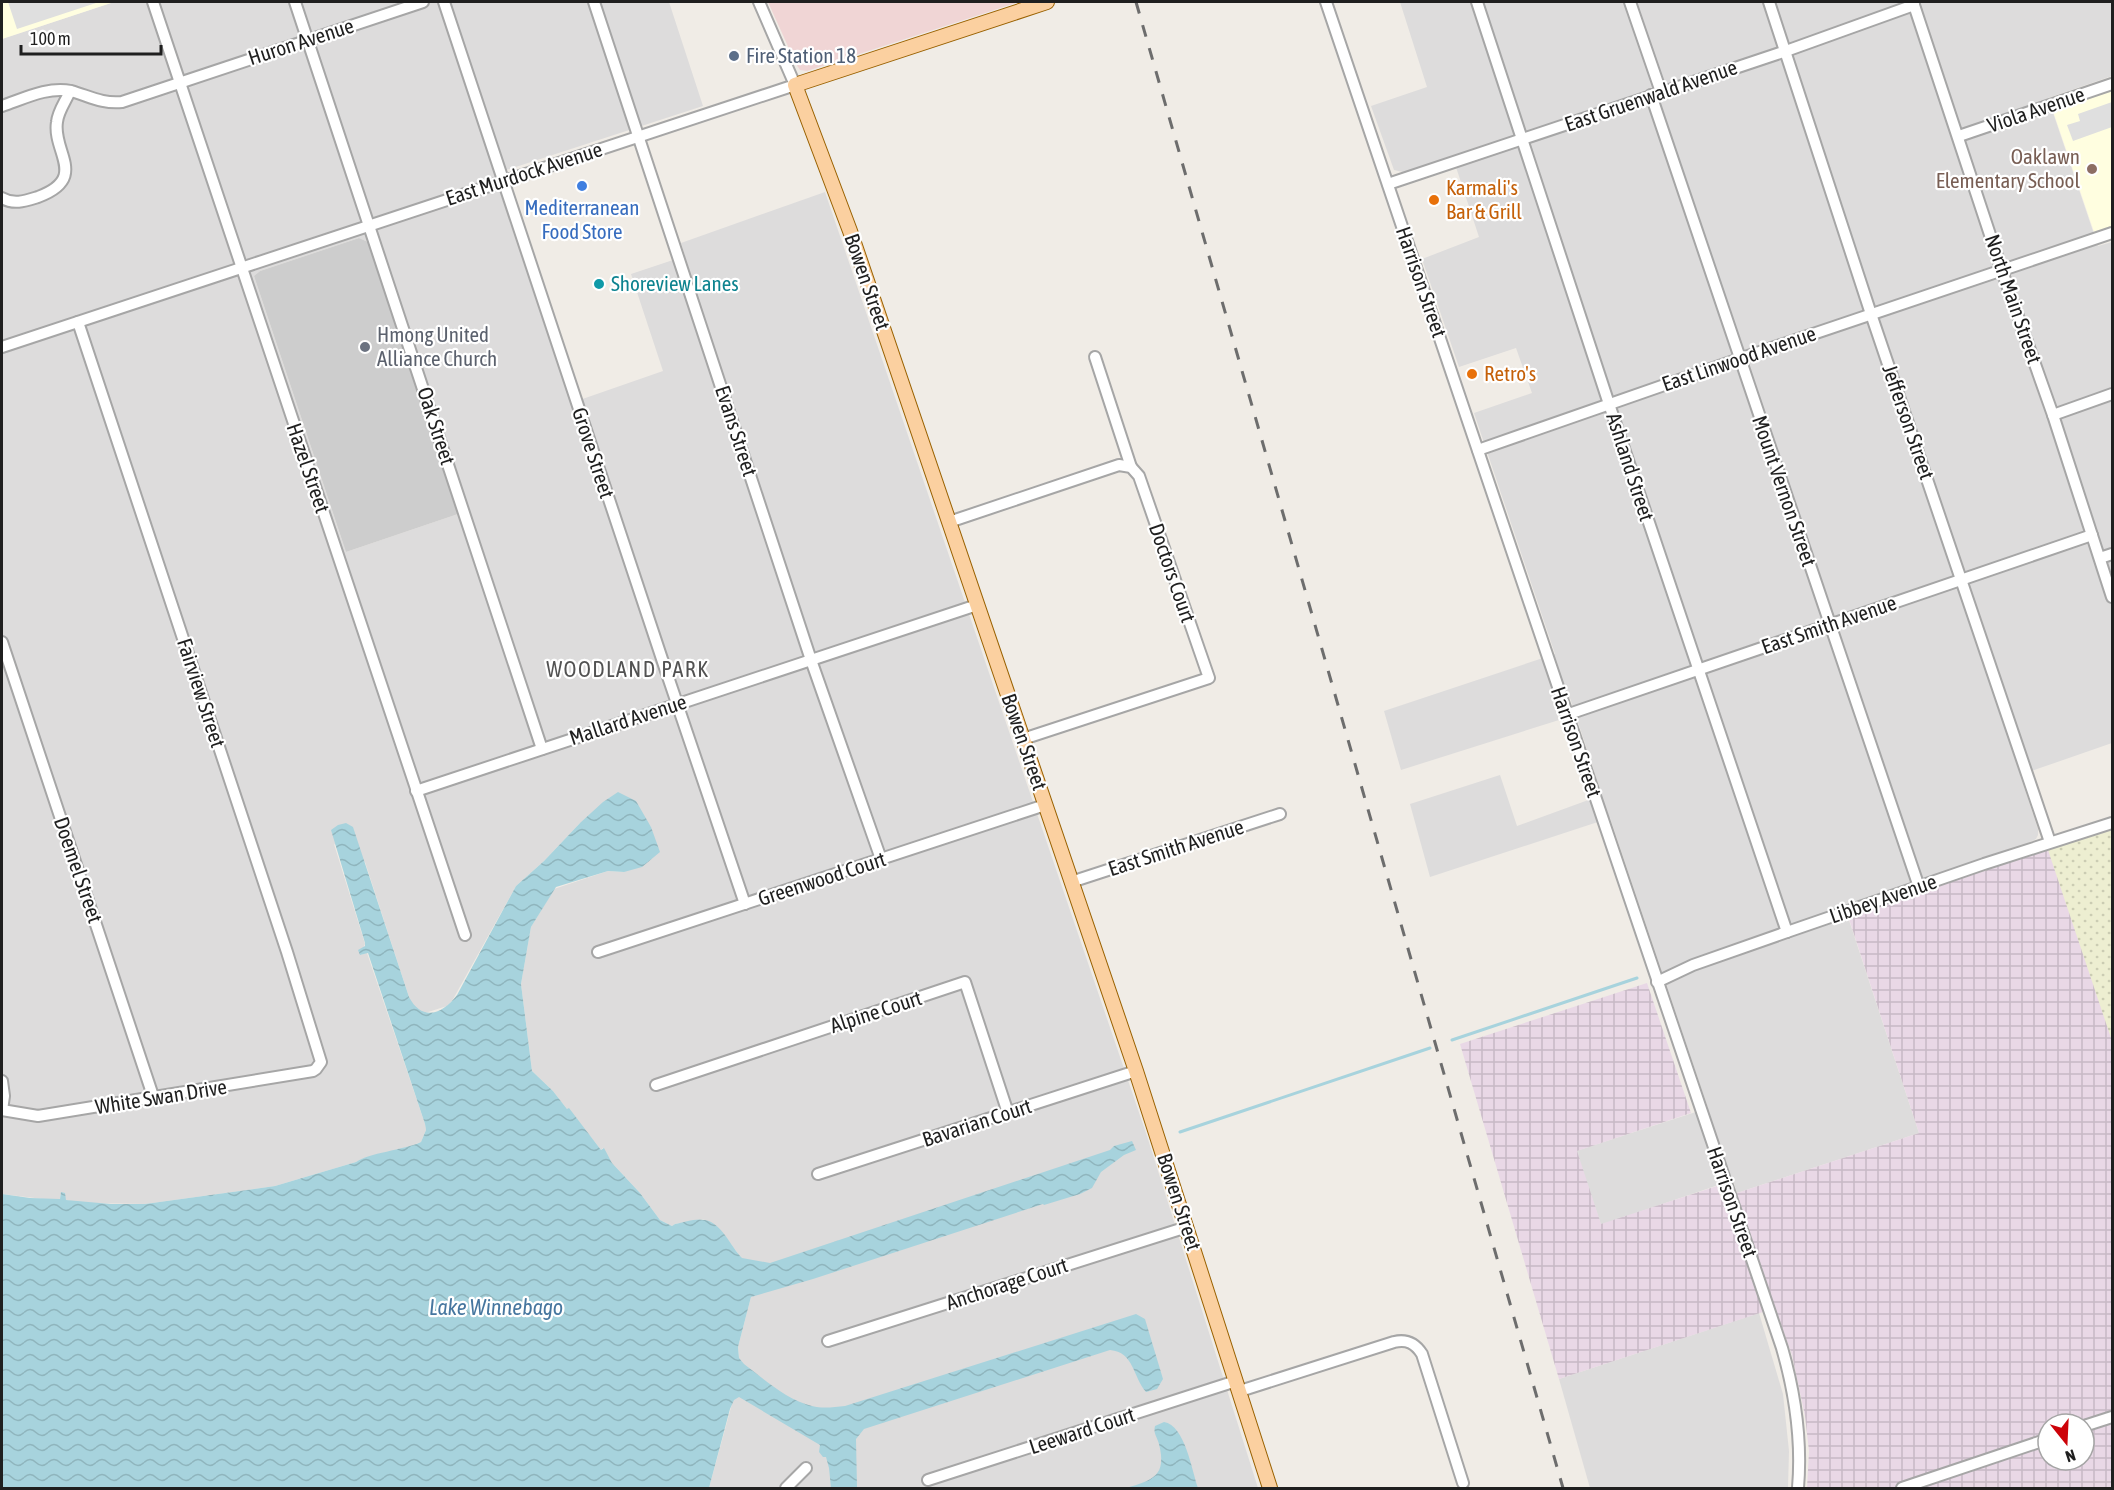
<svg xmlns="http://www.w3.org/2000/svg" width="2114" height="1490" font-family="'Asap Condensed',sans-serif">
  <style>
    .residential { fill: #dddcdc; fill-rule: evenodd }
    .commercial { fill: #f0d5d5 }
    .industrial { fill: url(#industrial-grid); fill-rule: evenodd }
    .education { fill: #fffee0 }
    .religious { fill: #cdcdcd }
    .farmland { fill: url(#farmland-dots) }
    .parking { fill: #dfdfdf }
    .water { fill: url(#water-waves) }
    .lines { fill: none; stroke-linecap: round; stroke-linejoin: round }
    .stream { stroke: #a7d3dd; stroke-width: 3 }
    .minor-casing { stroke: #a6a6a6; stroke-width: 14 }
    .major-casing { stroke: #996101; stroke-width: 16 }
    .minor { stroke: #fff; stroke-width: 10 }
    .major { stroke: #fbd0a0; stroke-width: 14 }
    .rail { stroke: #6d6d6d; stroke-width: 3; stroke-dasharray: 12 12; stroke-linecap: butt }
    .service-dot { fill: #5c6f8a; stroke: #fff; stroke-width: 2 }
    .education-dot { fill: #8d6e63; stroke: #fff; stroke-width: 2 }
    .shop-dot { fill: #3f7fe0; stroke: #fff; stroke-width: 2 }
    .food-dot { fill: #e8710a; stroke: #fff; stroke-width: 2 }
    .culture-dot { fill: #0f9aa8; stroke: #fff; stroke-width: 2 }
    .worship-dot { fill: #6b7280; stroke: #fff; stroke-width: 2 }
    .labels { text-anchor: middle; stroke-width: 4.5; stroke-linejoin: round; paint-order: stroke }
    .street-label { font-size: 21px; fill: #1f1f1f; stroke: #fff }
    .service-label { font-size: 21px; fill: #4e5e75; stroke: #fff; text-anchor: start }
    .education-label { font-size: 21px; fill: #785e54; stroke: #fff; text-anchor: end }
    .food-label { font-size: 21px; fill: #c56008; stroke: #fff; text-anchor: start }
    .shop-label { font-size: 21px; fill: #366cbe; stroke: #fff }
    .culture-label { font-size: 21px; fill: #0d838f; stroke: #fff; text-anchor: start }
    .worship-label { font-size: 21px; fill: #5b616d; stroke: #fff; text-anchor: start }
    .neighbourhood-label { font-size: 22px; letter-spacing: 1.5px; fill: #525252; stroke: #fff }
    .water-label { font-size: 22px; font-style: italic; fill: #46769f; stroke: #fff }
  </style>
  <defs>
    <pattern id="industrial-grid" width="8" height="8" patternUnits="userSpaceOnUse" patternTransform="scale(1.5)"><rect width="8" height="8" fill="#e9d8e6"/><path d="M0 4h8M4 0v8" fill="none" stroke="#c7b9c5"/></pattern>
    <pattern id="farmland-dots" width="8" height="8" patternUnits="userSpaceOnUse" patternTransform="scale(1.5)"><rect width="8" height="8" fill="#edeed1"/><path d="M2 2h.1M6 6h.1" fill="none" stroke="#cbccb3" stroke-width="1.8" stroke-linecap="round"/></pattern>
    <pattern id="water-waves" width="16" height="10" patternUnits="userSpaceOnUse" patternTransform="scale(1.5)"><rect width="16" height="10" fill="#a7d3dd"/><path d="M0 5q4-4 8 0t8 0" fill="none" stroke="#8fb5bd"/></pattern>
  </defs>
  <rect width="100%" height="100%" fill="#f0ece6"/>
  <g class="residential">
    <path d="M114,2H669L703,106L494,174L571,403L663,371L631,274L685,256L681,243L825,192L1147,1136L1258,1488H709L733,1400L739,1358L738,1347L751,1297L742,1259L726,1237L709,1222L703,1219L675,1224L672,1226L660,1220L640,1193L612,1163L603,1148L601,1150L569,1109H567L553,1091L532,1071L521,984L531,927L554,889L608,871L624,872L651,827L648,823H580L544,861L516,886L452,1001L447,1006L425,1013H420L413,1006L409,997L365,862L334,844L365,944L360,955L367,953L425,1124L426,1130L421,1142L396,1151L364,1158L356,1162L275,1186L145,1204L80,1203L66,1200L61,1193L60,1199L51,1200L2,1194V39ZM359,238L368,242L458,514L346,552L254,276L260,271Z"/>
    <polygon points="1400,2 2112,2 2112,76 2048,98 2098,246 2112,242 2112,743 2020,775 2038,829 2038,835 2036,839 2022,846 1845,908 1919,1133 1737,1193 1733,1180 1601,1225 1576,1151 1708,1108 1610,818 1430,877 1410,804 1500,775 1517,826 1602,795 1570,698 1554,704 1559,720 1401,770 1384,711 1555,654 1474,413 1532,393 1516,348 1459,367 1422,259 1479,237 1453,158 1403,172 1394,170 1371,106 1427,87"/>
    <polygon points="1759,1313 1783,1394 1789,1451 1788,1488 1590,1488 1559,1379"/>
  </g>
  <polygon class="commercial" points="768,2 1019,2 807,71 800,70 796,64"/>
  <path class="industrial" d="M2051,849L2112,1038V1488H1807L1809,1451L1805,1416L1792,1355L1775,1308L1559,1379L1460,1044L1647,983L1691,1113L1577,1151L1601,1224L1717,1186L1721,1199L1737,1193L1919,1133L1848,916ZM2048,1424H2084V1460H2048Z"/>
  <g class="education">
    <polygon points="2,2 114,2 2,39"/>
    <polygon points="2112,91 2112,226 2094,232 2053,111"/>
  </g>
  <polygon class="religious" points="359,238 368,242 458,514 346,552 254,276 260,271"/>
  <polygon class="farmland" points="2112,830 2112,1041 2048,850"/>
  <g class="parking">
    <polygon points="8,2 99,2 17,29"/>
    <polygon points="2112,102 2112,127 2073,141 2067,125 2080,121 2078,114"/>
  </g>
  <g class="water">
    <path d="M618,792L636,801L651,827L660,852L642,867L624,872L608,871L556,887L531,927L521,984L532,1071L553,1091L567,1109L569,1108L601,1150L604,1148L612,1163L640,1193L660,1220L672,1226L675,1224C684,1222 696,1218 705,1220C722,1223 731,1247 742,1258L770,1263L1110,1150L1114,1146L1132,1141L1136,1150L1124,1155L1101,1172L1092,1188L1080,1194L1044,1205L1043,1204L813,1279L751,1297L738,1347L739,1358L744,1364C764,1379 787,1400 812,1406C823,1409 834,1407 845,1406L1136,1314L1145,1319L1163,1379L1157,1389L1146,1392C1133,1377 1134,1352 1110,1350L864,1429L856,1439L857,1488H831L829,1468L826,1457H823L819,1452L820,1445L739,1397L734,1400L730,1409L709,1488H2V1194L30,1198L60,1199L61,1192L65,1193L66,1200L111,1204H145L275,1186L356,1162C368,1153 404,1150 421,1142L426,1130L425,1124L368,953L360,955L358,950L365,946V943L331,830L338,825L346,823L353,827L409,997C422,1022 443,1014 457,995L516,886L544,861L580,823L603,802Z"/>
    <path d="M1164,1422C1185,1425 1192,1471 1198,1488H1126C1153,1480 1167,1476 1159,1444C1157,1437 1153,1433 1155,1426Z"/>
  </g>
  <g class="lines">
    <g class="stream">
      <polyline points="1452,1040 1637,978"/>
      <polyline points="1180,1132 1430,1048"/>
    </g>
    <defs>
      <g id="minor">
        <polyline points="153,2 465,935"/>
        <polyline points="295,2 542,749"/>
        <polyline points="444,2 663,662 745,904"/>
        <polyline points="594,2 811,660 881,859"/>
        <path d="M1326,2L1782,1348C1795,1393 1802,1441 1798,1488"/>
        <polyline points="1477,2 1609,404 1787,932"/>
        <polyline points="1630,2 1661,92"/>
        <polyline points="1769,2 1871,314 2050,842"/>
        <polyline points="1913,2 2002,271 2053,415 2112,597"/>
        <polyline points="1651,95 1919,887"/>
        <path d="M2,106C23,99 48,86 71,91C89,96 102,104 122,102L423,2"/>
        <polyline points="1959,136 2112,84"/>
        <polyline points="1388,184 1786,51 1914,5"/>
        <path d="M2,198C14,205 25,201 38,197C89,178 52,152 57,122C58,111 66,101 70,91"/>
        <polyline points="2,347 795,85 759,2"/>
        <polyline points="1095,357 1131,467"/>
        <polyline points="2053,415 2112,394"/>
        <polyline points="1478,450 1739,359 2112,233"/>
        <polyline points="949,522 1119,465 1131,467 1139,476 1209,678 1023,739"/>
        <polyline points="2100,558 2112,554"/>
        <polyline points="2,642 154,1099"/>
        <polyline points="1566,715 2092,535"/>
        <polyline points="416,791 977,605"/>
        <polyline points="1071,882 1280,814"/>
        <polyline points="598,952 1045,805"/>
        <polyline points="1657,982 1693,965 1787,932 1984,864 2112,823"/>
        <polyline points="2,1081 4,1096 2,1110"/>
        <polyline points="656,1085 965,982 1008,1113"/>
        <polyline points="2,1110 38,1116 313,1071 316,1069 321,1062 287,952 78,322"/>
        <polyline points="818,1174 1136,1071"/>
        <polyline points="828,1341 1187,1227"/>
        <path d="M1240,1391L1394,1342C1407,1339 1415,1343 1422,1354L1463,1483"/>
        <polyline points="2084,1426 2112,1417"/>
        <polyline points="928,1480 1236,1381"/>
        <polyline points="786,1488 806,1468"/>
        <polyline points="1902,1488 2048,1439"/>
      </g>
      <polyline id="major" points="1047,2 795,85 850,231 1136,1071 1270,1488"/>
    </defs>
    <use href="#minor" class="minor-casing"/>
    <use href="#major" class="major-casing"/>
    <use href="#minor" class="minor"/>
    <use href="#major" class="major"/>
    <polyline class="rail" points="1136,2 1563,1488"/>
  </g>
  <circle class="service-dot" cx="734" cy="56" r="6"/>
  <circle class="education-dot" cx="2092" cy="169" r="6"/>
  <circle class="shop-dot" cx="582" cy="186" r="6"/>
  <g class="food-dot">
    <circle cx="1434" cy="200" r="6"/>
    <circle cx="1472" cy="374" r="6"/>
  </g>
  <circle class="culture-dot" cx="599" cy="284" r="6"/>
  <circle class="worship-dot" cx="365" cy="347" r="6"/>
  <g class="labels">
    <g class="street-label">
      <text transform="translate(301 42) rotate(-18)" y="7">Huron Avenue</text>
      <text transform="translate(1651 96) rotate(-19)" y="7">East Gruenwald Avenue</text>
      <text transform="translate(2036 110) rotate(-19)" y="7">Viola Avenue</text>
      <text transform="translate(524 174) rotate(-18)" y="7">East Murdock Avenue</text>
      <text transform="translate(867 282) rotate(71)" y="7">Bowen Street</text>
      <text transform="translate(1421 282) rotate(71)" y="7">Harrison Street</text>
      <text transform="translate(2013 299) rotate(71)" y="7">North Main Street</text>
      <text transform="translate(1739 359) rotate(-19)" y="7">East Linwood Avenue</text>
      <text transform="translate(1908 422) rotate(71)" y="7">Jefferson Street</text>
      <text transform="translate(436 426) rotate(72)" y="7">Oak Street</text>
      <text transform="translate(736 431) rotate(72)" y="7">Evans Street</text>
      <text transform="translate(593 453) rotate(72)" y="7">Grove Street</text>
      <text transform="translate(1630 467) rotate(72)" y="7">Ashland Street</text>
      <text transform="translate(308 468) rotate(71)" y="7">Hazel Street</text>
      <text transform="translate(1784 491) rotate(71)" y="7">Mount Vernon Street</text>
      <text transform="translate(1172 573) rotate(71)" y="7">Doctors Court</text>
      <text transform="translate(1829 625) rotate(-19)" y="7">East Smith Avenue</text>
      <text transform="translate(201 693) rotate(72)" y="7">Fairview Street</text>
      <text transform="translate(628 720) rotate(-18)" y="7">Mallard Avenue</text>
      <text transform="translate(1024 742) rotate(71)" y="7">Bowen Street</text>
      <text transform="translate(1576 742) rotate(71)" y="7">Harrison Street</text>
      <text transform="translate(1176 848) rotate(-18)" y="7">East Smith Avenue</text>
      <text transform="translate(78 870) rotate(71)" y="7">Doemel Street</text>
      <text transform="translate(822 879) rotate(-18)" y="7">Greenwood Court</text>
      <text transform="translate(1883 899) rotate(-19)" y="7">Libbey Avenue</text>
      <text transform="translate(876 1012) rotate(-18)" y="7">Alpine Court</text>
      <text transform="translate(161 1097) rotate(-9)" y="7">White Swan Drive</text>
      <text transform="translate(977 1123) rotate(-18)" y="7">Bavarian Court</text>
      <text transform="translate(1179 1202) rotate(72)" y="7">Bowen Street</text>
      <text transform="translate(1732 1202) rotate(71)" y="7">Harrison Street</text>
      <text transform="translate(1007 1284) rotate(-18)" y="7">Anchorage Court</text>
      <text transform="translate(1082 1431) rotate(-18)" y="7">Leeward Court</text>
    </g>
    <g class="service-label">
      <text x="746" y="63">Fire Station 18</text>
    </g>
    <g class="education-label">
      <text x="2080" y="164">Oaklawn<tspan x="2080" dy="24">Elementary School</tspan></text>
    </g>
    <g class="food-label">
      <text x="1446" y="195">Karmali's<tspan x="1446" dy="24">Bar &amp; Grill</tspan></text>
      <text x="1484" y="381">Retro's</text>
    </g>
    <g class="shop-label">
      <text x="582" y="215">Mediterranean<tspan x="582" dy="24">Food Store</tspan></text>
    </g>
    <g class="culture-label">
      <text x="611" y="291">Shoreview Lanes</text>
    </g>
    <g class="worship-label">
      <text x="377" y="342">Hmong United<tspan x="377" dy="24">Alliance Church</tspan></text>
    </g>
    <g class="neighbourhood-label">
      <text x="628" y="677">WOODLAND PARK</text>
    </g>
    <g class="water-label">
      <text x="496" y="1315">Lake Winnebago</text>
    </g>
  </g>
  <rect width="2114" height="1490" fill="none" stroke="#1f1f1f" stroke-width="6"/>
  <g transform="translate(2066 1442) rotate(162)"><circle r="28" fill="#ffffff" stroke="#a5a5a5" stroke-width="1.5"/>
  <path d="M0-4.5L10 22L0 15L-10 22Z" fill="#cd0209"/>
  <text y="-9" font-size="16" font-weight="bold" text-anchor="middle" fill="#1f1f1f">N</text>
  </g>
  <path d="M21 45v9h140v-9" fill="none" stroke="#1f1f1f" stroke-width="3"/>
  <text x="30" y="45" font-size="18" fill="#1f1f1f" stroke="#ffffff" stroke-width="4.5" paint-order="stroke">100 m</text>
</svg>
